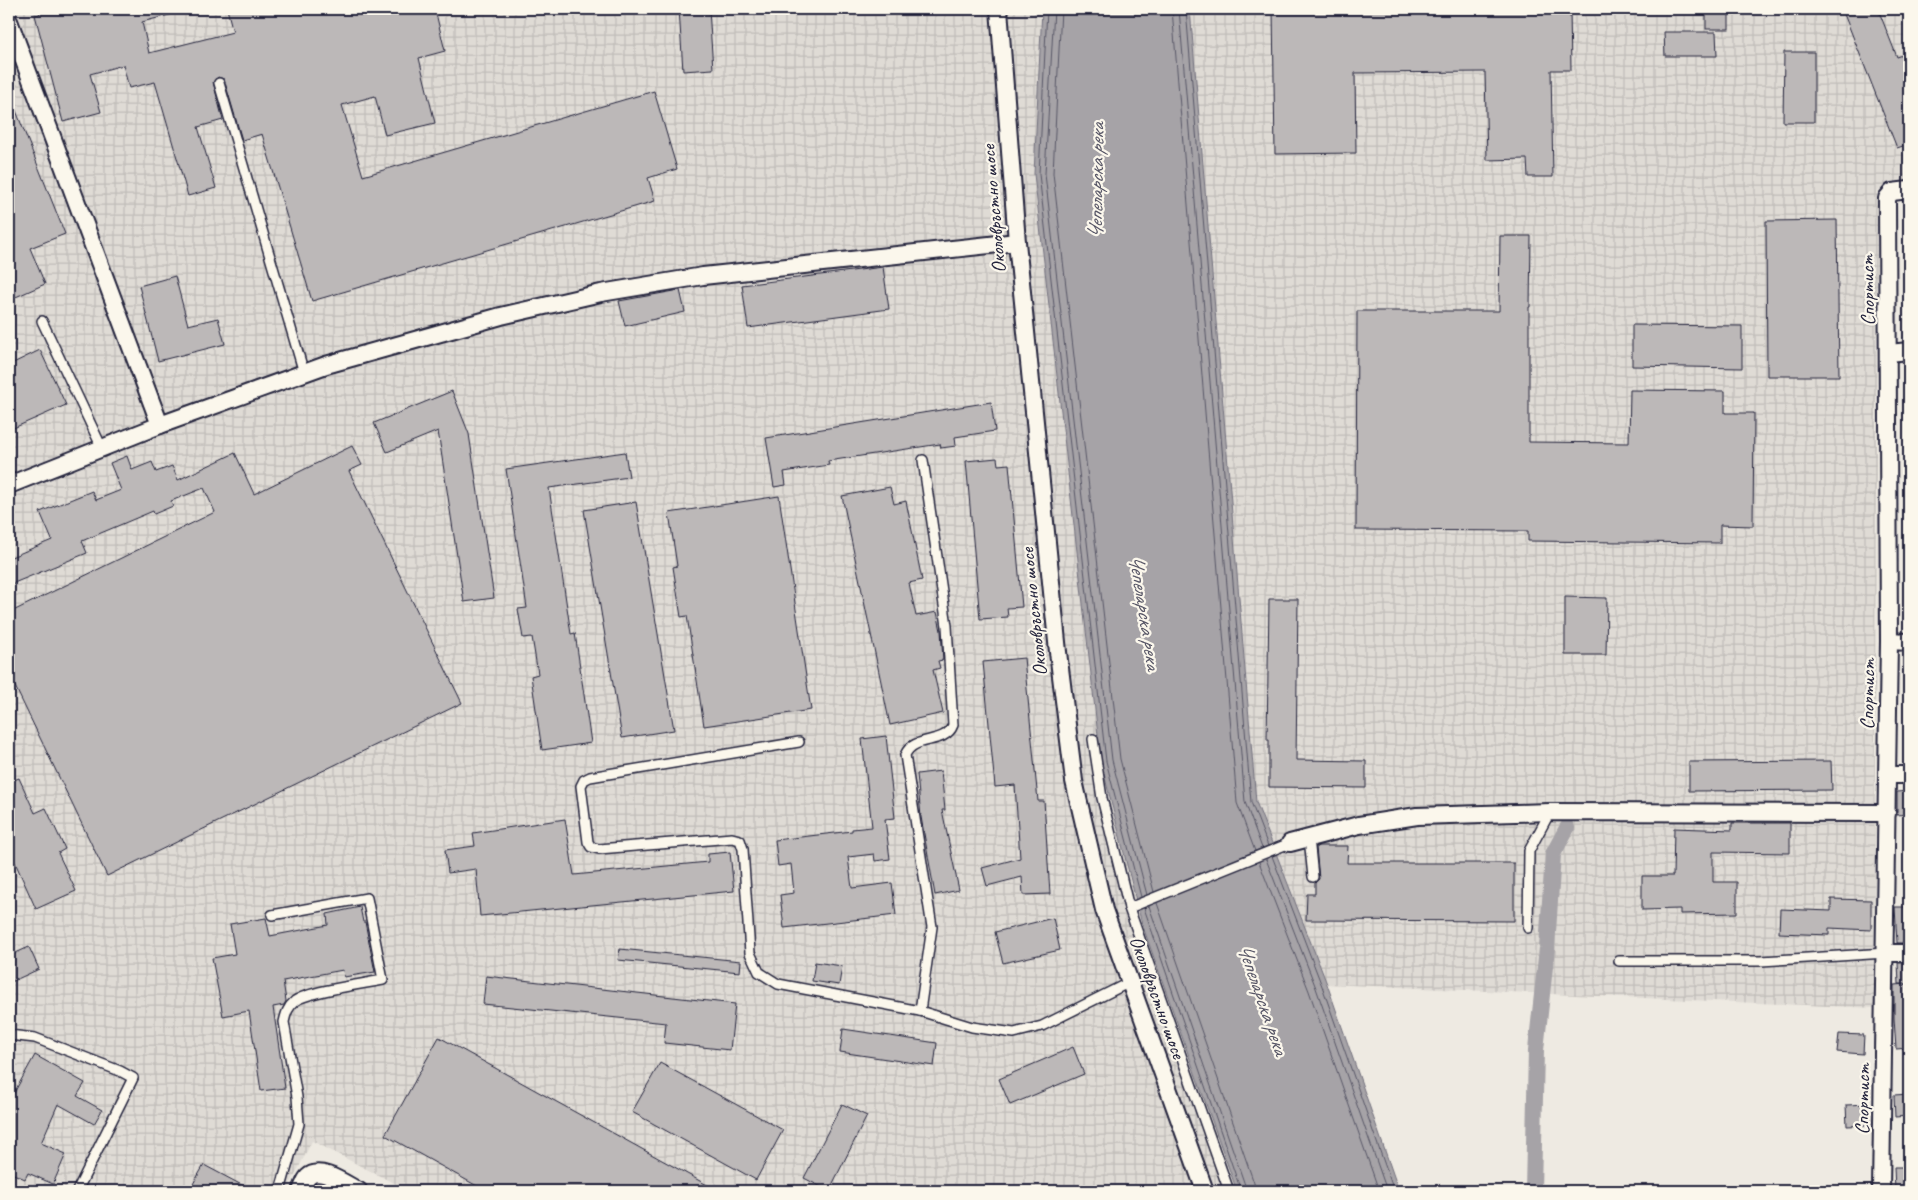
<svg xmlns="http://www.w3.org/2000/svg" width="1918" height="1200" font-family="Caveat,sans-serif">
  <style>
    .industrial { fill: url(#industrial-grid) }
    .water { fill: #a6a3a7; stroke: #716f7c }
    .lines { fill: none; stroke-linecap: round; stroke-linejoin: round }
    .shore { stroke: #575666; stroke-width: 1 }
    .canal { stroke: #a6a3a7; stroke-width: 16 }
    .building { fill: #bcb8b8; stroke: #22223b }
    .service-casing { stroke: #22223b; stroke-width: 12 }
    .minor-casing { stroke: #22223b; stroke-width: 20 }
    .service { stroke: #fbf7ec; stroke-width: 9 }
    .minor { stroke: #fbf7ec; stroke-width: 16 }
    .labels { text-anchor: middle; stroke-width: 4.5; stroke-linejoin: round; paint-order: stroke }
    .street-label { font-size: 20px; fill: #22223b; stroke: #fbf7ec }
    .water-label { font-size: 21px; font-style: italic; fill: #575666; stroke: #fbf7ec }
  </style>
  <defs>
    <pattern id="industrial-grid" width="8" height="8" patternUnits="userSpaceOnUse" patternTransform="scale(1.25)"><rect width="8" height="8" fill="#dfdbd5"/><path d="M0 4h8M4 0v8" fill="none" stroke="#bfbcb8"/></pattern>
  </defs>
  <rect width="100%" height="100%" fill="#eeeae2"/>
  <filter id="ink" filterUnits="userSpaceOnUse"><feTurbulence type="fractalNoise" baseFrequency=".02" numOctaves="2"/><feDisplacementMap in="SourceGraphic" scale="10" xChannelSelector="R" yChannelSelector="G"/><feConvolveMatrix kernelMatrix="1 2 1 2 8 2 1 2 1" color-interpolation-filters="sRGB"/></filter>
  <g filter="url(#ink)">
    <g class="industrial">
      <polygon points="9,9 1042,9 1034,174 1101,762 1142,924 1237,1191 409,1191 312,1141 287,1191 9,1191"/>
      <polygon points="1190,9 1909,9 1909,187 1877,190 1874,1008 1327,984 1256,802"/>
    </g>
    <polygon class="water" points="1042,9 1190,9 1256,802 1327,984 1399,1191 1237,1191 1142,924 1101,762 1034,174"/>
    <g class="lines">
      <g class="shore">
        <polyline points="1047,9 1039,174 1106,761 1141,897"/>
        <polyline points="1054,9 1045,174 1112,760 1147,895"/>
        <polyline points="1061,9 1053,173 1120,759 1154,892"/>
        <polyline points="1172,9 1237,803 1255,851"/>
        <polyline points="1179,9 1245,802 1262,848"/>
        <polyline points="1186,9 1251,802 1268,846"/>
        <polyline points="1272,856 1322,986 1394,1191"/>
        <polyline points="1266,859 1316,988 1387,1191"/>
        <polyline points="1259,862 1309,991 1379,1191"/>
        <polyline points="1157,903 1254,1183 1255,1191"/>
        <polyline points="1149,906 1247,1191"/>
        <polyline points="1144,908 1241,1191"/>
      </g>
      <polyline class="canal" points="1533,1191 1536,1050 1547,948 1553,854 1567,828"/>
    </g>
    <g class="building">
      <polygon points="39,9 176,9 177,13 142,22 149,53 233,32 227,9 435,9 445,51 419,58 435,123 385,135 375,96 342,105 363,176 654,91 677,169 648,178 655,201 312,301 262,134 242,140 224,79 218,77 213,82 223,120 198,127 216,188 188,196 155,82 129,88 123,65 90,74 101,112 63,122 35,15 40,14"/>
      <polygon points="679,9 709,9 713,69 683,71"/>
      <polygon points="1273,9 1570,9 1571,70 1551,70 1553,177 1528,177 1527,159 1487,160 1485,72 1355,73 1356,153 1275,154"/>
      <rect x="1706" y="9" width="23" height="20"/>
      <polygon points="1842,9 1878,9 1897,57 1909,53 1909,144 1897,148"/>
      <polygon points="1664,32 1716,32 1717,56 1665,56"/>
      <polygon points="1784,52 1814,52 1814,122 1783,122"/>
      <polygon points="9,93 65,234 30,248 45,284 9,300"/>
      <polygon points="1837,220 1839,376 1767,376 1766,221"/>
      <polygon points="1500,236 1531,236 1530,307 1529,307 1529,442 1629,443 1630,390 1725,391 1725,413 1754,413 1753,526 1720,525 1720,543 1528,541 1528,531 1356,530 1357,311 1499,311"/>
      <polygon points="883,267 889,309 748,328 742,285"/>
      <polygon points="175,276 188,325 218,318 225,344 158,361 139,286"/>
      <polygon points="680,290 685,312 625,326 619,301"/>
      <polygon points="1632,325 1742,326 1742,368 1632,366"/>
      <polygon points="40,350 66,405 9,430 9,365"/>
      <polygon points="452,391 469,434 494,598 464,602 438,431 387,452 374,423"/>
      <polygon points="991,402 995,431 955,437 956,446 941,448 940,444 828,461 829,465 784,472 786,485 774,487 766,438"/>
      <polygon points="352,446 362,465 349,471 462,703 107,876 9,674 9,613 215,512 204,488 171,501 173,506 154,514 153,511 82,541 87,553 9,585 9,558 52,540 40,512 92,491 96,500 121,490 110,463 127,456 132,470 152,462 156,472 172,466 178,480 235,453 254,494"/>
      <polygon points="625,452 629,477 549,488 571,634 575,633 591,743 542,750 531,676 538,674 532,637 523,638 518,609 527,608 506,469"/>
      <polygon points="997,458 998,465 1009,464 1022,607 1007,608 1008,617 980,619 966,461"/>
      <polygon points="890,487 894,504 906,501 922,580 909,583 916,616 937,612 941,631 943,660 938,661 940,668 933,670 943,713 890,725 842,496"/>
      <polygon points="779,496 811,710 704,726 687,616 681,617 673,567 677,566 669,513"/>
      <polygon points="636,502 674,730 622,738 584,510"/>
      <polygon points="1565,597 1607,598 1606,655 1565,655"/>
      <polygon points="1269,599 1298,599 1296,760 1366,761 1366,788 1269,787 1269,740 1267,740"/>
      <polygon points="1024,658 1038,801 1044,801 1050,894 1023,895 1022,877 987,886 982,868 1020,858 1015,785 995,787 983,662"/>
      <polygon points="886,736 895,818 885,819 890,859 875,861 874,854 848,857 852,888 892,883 896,915 784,928 780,895 794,893 791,864 778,866 775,840 852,831 852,829 872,827 862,739"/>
      <polygon points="1831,761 1832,790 1689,791 1689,762"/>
      <polygon points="941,771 945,810 942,810 959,890 935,895 921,817 917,774"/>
      <polygon points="19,778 35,813 46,808 65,849 58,853 76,891 36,909 9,849 9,782"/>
      <polygon points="1909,791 1909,814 1897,815 1897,792"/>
      <polygon points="565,819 574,875 708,862 708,854 730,852 734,891 480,916 476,869 448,873 445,850 475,846 473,833"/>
      <polygon points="1732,823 1790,823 1790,853 1713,852 1713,882 1737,882 1737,913 1680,914 1680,909 1642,910 1642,876 1673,876 1674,828 1732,830"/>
      <polygon points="1319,846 1348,846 1347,863 1514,863 1514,921 1306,920 1307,894 1315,894 1315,883 1319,879 1316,847"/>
      <polygon points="1831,899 1871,900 1871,930 1829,928 1829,935 1779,933 1780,909 1831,911"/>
      <polygon points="360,907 363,922 365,922 375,972 344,977 343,970 283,981 286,1001 284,1005 273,1007 285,1088 261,1091 249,1011 223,1016 212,958 235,954 230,924 266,918 270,936 328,925 327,914"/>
      <polygon points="1895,907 1909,907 1909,943 1897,943"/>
      <polygon points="1053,918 1060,950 1003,963 995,932"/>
      <polygon points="29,947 39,969 9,983 9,956"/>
      <polygon points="620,949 741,961 740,972 618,960"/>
      <polygon points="815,962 842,966 839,985 812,981"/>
      <polygon points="1898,963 1909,963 1909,984 1899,984"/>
      <polygon points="486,976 735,1004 730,1050 664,1043 666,1023 483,1004"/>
      <polygon points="1909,984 1909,1048 1896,1049 1894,1018 1894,985"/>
      <polygon points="843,1029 937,1043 934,1066 840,1052"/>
      <polygon points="1839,1034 1864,1035 1863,1054 1837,1052"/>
      <polygon points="439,1037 718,1191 486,1191 385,1135"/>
      <polygon points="1073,1047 1084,1074 1010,1105 999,1079"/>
      <polygon points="35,1055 85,1083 77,1096 102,1110 94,1124 58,1104 41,1143 66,1154 53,1184 28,1173 25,1179 9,1172 9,1102"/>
      <polygon points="660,1063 783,1130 756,1180 632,1112"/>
      <polygon points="1909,1094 1909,1116 1895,1117 1894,1095"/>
      <polygon points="842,1104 867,1116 829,1191 804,1178"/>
      <polygon points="1869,1104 1870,1125 1847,1126 1846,1105"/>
      <polygon points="204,1165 253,1191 189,1191"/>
      <polygon points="1894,1167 1909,1167 1909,1191 1895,1191"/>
    </g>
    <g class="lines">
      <defs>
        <g id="service">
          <polyline points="219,83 304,373"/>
          <polyline points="42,321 102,448"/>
          <polyline points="1093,739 1102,798 1129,908 1229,1191"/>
          <polyline points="799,742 590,777 584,780 581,786 588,842 591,847 599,849 732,838 740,840 743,849 750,953 759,972 778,984 920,1011 972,1027 1014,1033 1042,1026 1130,982"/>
          <polyline points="1309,838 1313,877"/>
          <polyline points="1129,908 1290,843"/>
          <path d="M272,915L367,898L383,980C363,984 309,991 295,1001C288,1007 286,1013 284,1022L297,1097L299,1124L280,1191"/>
          <polyline points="1528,928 1529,851 1550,812"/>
          <polyline points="1619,961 1761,961 1886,953"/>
          <path d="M920,1011L932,927L905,755C914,734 945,746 953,725L947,626L923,460"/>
          <polyline points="9,1035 35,1038 120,1071 133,1078 77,1191"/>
        </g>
        <g id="minor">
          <polyline points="999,9 1017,242 1058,652 1074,781 1104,910 1205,1191"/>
          <polyline points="9,21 160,425"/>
          <polyline points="1889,353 1909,351"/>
          <polyline points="9,485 160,425 326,365 501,316 601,293 703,276 1017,242"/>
          <polyline points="1889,641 1909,642"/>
          <polyline points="1888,775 1909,775"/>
          <polyline points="1290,843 1359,825 1417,816 1550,812 1887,813"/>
          <polyline points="1886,953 1909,953"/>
          <path d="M301,1191C303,1187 305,1180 308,1177C320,1165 347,1185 359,1191"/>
          <polyline points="1881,1191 1889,641 1887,198 1892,192 1909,190"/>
        </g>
      </defs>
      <use href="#service" class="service-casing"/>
      <use href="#minor" class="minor-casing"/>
      <use href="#service" class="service"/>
      <use href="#minor" class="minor"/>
    </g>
  </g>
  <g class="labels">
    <g class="street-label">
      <text transform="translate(993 209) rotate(-95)" y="7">Околовръстно шосе</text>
      <text transform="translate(1867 290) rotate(-91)" y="7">Спортист</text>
      <text transform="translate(1033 612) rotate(-96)" y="7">Околовръстно шосе</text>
      <text transform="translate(1867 694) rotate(-89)" y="7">Спортист</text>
      <text transform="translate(1158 997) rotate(70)" y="7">Околовръстно шосе</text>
      <text transform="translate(1862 1099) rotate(-89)" y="7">Спортист</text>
    </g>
    <g class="water-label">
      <text transform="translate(1096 181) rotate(-89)" y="7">Чепеларска река</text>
      <text transform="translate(1145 612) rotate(81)" y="7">Чепеларска река</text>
      <text transform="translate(1263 999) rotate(71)" y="7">Чепеларска река</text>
    </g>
  </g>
  <rect width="1918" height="1200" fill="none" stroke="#fbf7ec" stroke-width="30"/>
  <rect x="15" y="15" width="1888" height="1170" fill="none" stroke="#22223b" stroke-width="2" filter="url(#ink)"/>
</svg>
